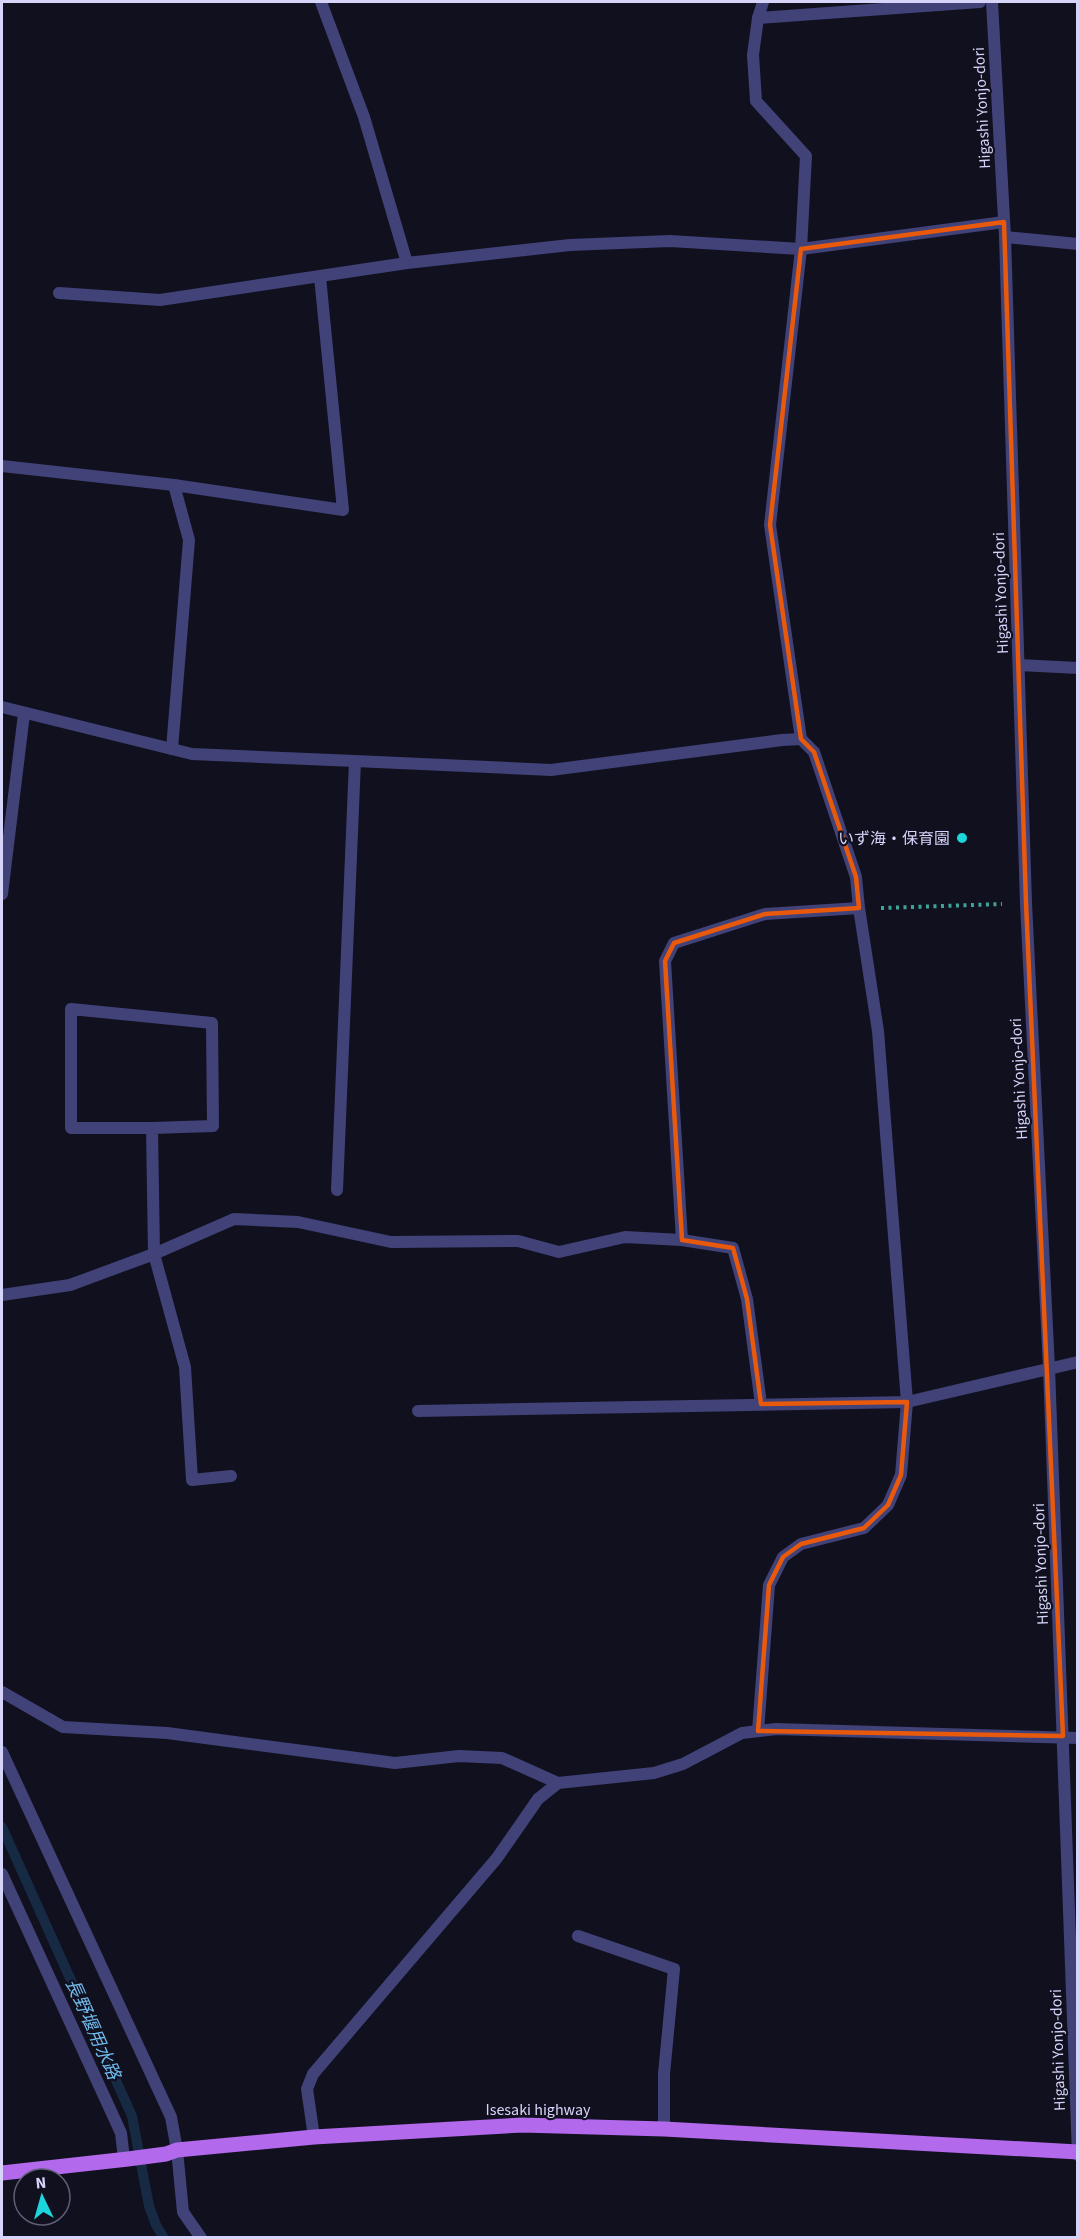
<svg xmlns="http://www.w3.org/2000/svg" width="1079" height="2239" font-family="'Source Sans 3','Noto Sans JP',sans-serif">
  <style>
    .lines { fill: none; stroke-linecap: round; stroke-linejoin: round }
    .stream { stroke: #162a44; stroke-width: 10 }
    .path { stroke: #3da497; stroke-width: 4; stroke-dasharray: 3 4.5; stroke-linecap: butt }
    .service { stroke: #414278; stroke-width: 12 }
    .minor { stroke: #414278; stroke-width: 12 }
    .tertiary { stroke: #414278; stroke-width: 12 }
    .primary { stroke: #b269eb; stroke-width: 15 }
    .marked { fill: none; stroke: #e8590c; stroke-width: 4.5; stroke-linejoin: round }
    .poi-dot { fill: #1dd5dc; stroke: #11101f; stroke-width: 2 }
    .labels { text-anchor: middle; stroke-width: 4.5; stroke-linejoin: round; paint-order: stroke }
    .street-label { font-size: 16px; fill: #d6d4f9; stroke: #11101f }
    .poi-label { font-size: 16px; fill: #d6d4f9; stroke: #11101f; text-anchor: end }
    .water-label { font-size: 18px; font-style: italic; fill: #6fbaec; stroke: #11101f }
  </style>
  <rect width="100%" height="100%" fill="#11101f"/>
  <g class="lines">
    <polyline class="stream" points="2,1827 132,2116 149,2206 156,2225 164,2238"/>
    <polyline class="path" points="881,908 1002,904"/>
    <g class="service">
      <polyline points="859,908 878,1031 907,1402"/>
      <polyline points="2,1874 121,2133 124,2159"/>
    </g>
    <g class="minor">
      <polyline points="321,2 364,117 407,263 570,245 670,241 801,249 1004,222"/>
      <polyline points="758,18 980,2"/>
      <polyline points="1005,237 1078,244"/>
      <polyline points="59,293 160,300 407,263"/>
      <polyline points="2,466 174,485 343,510 320,277"/>
      <polyline points="1019,665 1078,668"/>
      <polyline points="2,707 192,754 355,761 551,770 782,740 801,739"/>
      <polyline points="172,749 189,540 174,485"/>
      <polyline points="2,894 24,714"/>
      <polyline points="152,1128 213,1126 212,1023 71,1009 71,1128 152,1128 154,1254 185,1367 192,1480 231,1476"/>
      <polyline points="337,1190 355,761"/>
      <polyline points="682,1240 665,961 674,943 765,914 859,908 856,877 814,752 801,739 770,525 801,249 806,156 756,101 753,55 758,18 763,2"/>
      <polyline points="2,1295 70,1285 154,1254 234,1219 298,1222 391,1242 518,1241 559,1252 625,1237 682,1240 733,1248 747,1299 761,1404"/>
      <polyline points="418,1411 907,1402 1078,1362"/>
      <polyline points="2,1692 63,1727 167,1733 395,1763 459,1756 502,1758 558,1783"/>
      <polyline points="758,1731 769,1585 783,1557 801,1544 864,1528 888,1505 901,1475 907,1402"/>
      <polyline points="2,1752 171,2117 177,2150 183,2212 201,2238"/>
      <polyline points="578,1936 674,1969 664,2074 664,2129"/>
      <polyline points="314,2137 307,2089 313,2074 497,1858 538,1799 558,1783 654,1773 683,1764 742,1733 776,1729 1078,1738"/>
    </g>
    <polyline class="tertiary" points="992,2 1005,237 1026,903 1049,1368 1078,2155"/>
    <polyline class="primary" points="2,2173 128,2159 166,2154 177,2150 314,2137 522,2125 664,2129 1078,2152"/>
  </g>
  <path class="marked" d="M1004,222L1026,903L1063,1736L758,1731L769,1585L783,1557L801,1544L864,1528L888,1505L901,1475L907,1402L761,1404L747,1299L733,1248L682,1240L665,961L674,943L765,914L859,908L856,877L814,752L801,739L770,525L801,249Z"/>
  <circle class="poi-dot" cx="962" cy="838" r="6"/>
  <g class="labels">
    <g class="street-label">
      <text transform="translate(981 108) rotate(-93)" y="6">Higashi Yonjo-dori</text>
      <text transform="translate(1000 593) rotate(-92)" y="6">Higashi Yonjo-dori</text>
      <text transform="translate(1018 1079) rotate(-93)" y="6">Higashi Yonjo-dori</text>
      <text transform="translate(1040 1564) rotate(-92)" y="6">Higashi Yonjo-dori</text>
      <text transform="translate(1057 2050) rotate(-92)" y="6">Higashi Yonjo-dori</text>
      <text x="538" y="2115">Isesaki highway</text>
    </g>
    <g class="poi-label">
      <text x="950" y="844">いず海・保育園</text>
    </g>
    <g class="water-label">
      <text transform="translate(93 2029) rotate(66)" y="6">長野堰用水路</text>
    </g>
  </g>
  <rect width="1079" height="2239" fill="none" stroke="#d6d4f9" stroke-width="6"/>
  <g transform="translate(42 2197) rotate(355)"><circle r="28" fill="#11101f" stroke="#605e76" stroke-width="1.5"/>
  <path d="M0-4.5L10 22L0 15L-10 22Z" fill="#1dd5dc"/>
  <text y="-9" font-size="16" font-weight="bold" text-anchor="middle" fill="#d6d4f9">N</text>
  </g>
</svg>
